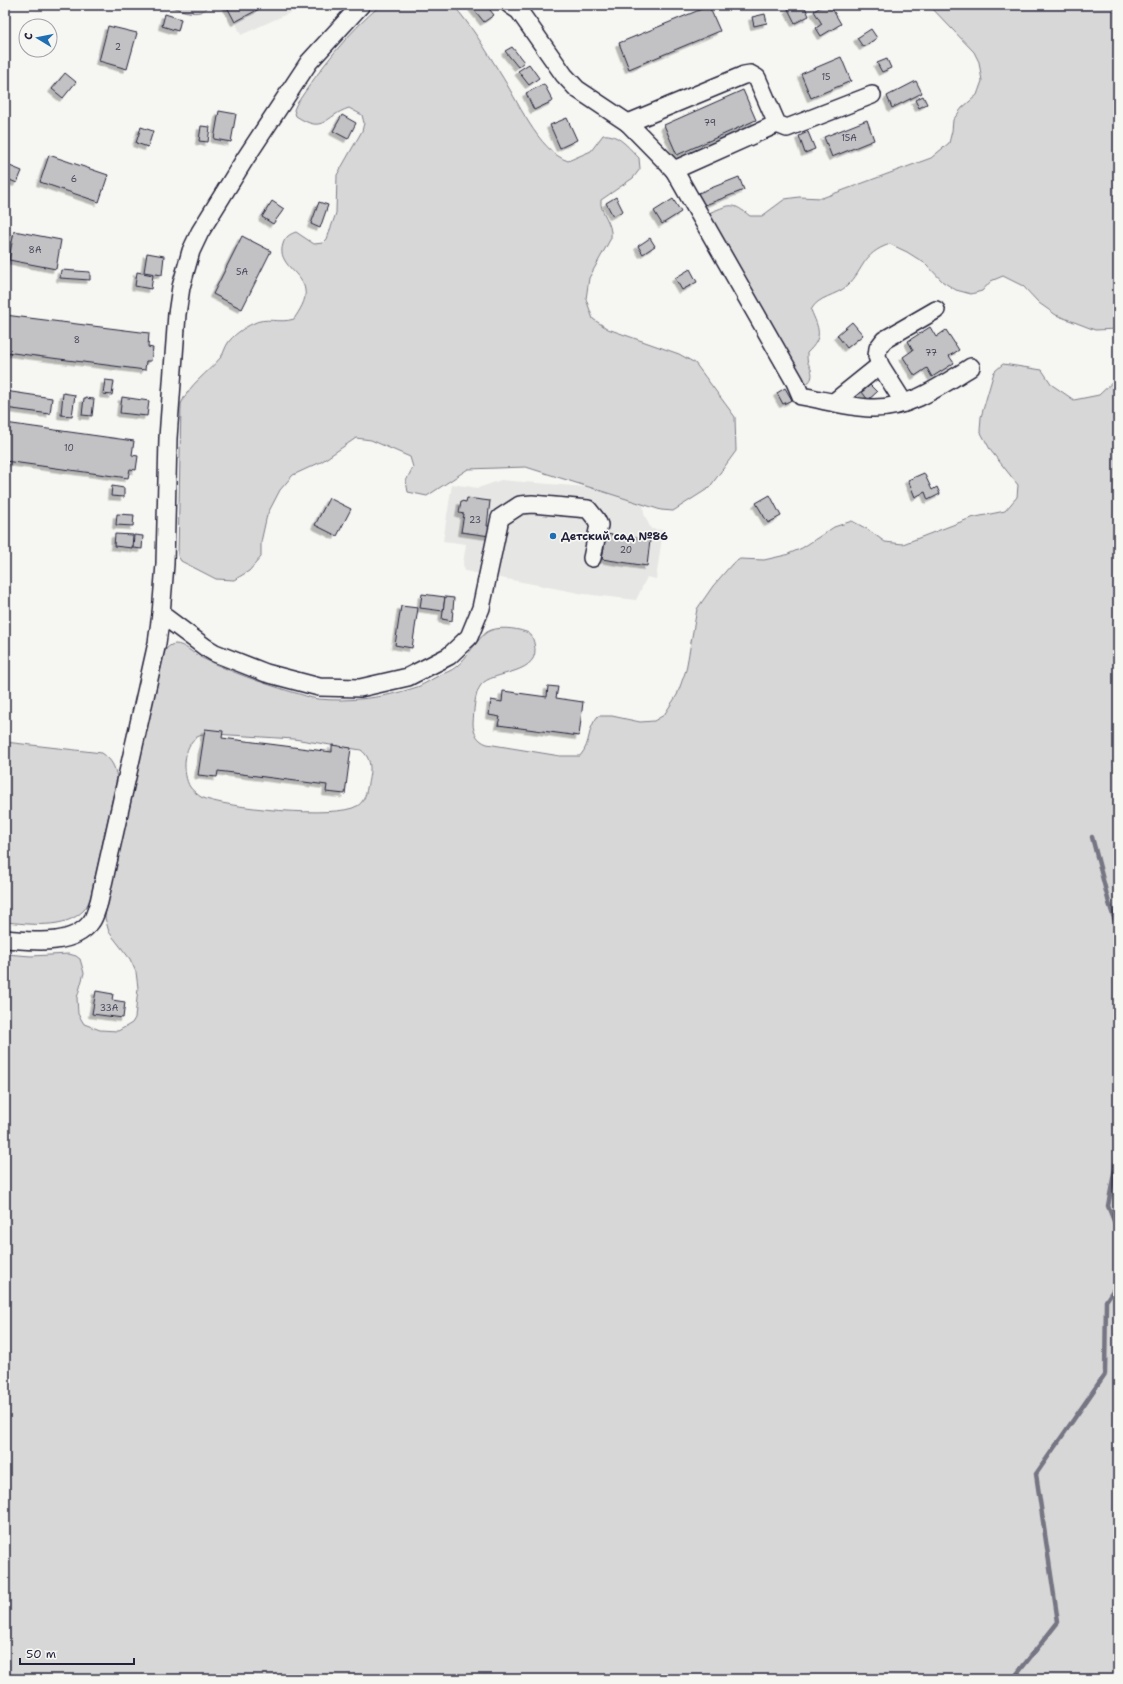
<svg xmlns="http://www.w3.org/2000/svg" width="1123" height="1684" font-family="'Shantell Sans',sans-serif">
  <style>
    .built { fill: #e6e6e4 }
    .green { fill: #d7d7d7; stroke: #7c7c89; fill-rule: evenodd }
    .lines { fill: none; stroke-linecap: round; stroke-linejoin: round }
    .stream { stroke: #757583; stroke-width: 4.5 }
    .building { fill: #c2c2c4; stroke: #22223b; filter: url(#shadow) }
    .minor-casing { stroke: #22223b; stroke-width: 20 }
    .minor { stroke: #f6f6f2; stroke-width: 17 }
    .poi-dot { fill: #1f6fb2; stroke: #f6f6f2; stroke-width: 1.5 }
    .labels { text-anchor: middle; stroke-width: 3.5; stroke-linejoin: round; paint-order: stroke }
    .number-label { font-size: 9px; fill: #4a4a5d }
    .poi-label { font-size: 11px; font-weight: bold; fill: #22223b; stroke: #f6f6f2; text-anchor: start }
  </style>
  <defs>
    <filter id="shadow"><feDropShadow dx="-3.5" dy="3.5" stdDeviation="0" flood-color="#0004"/></filter>
  </defs>
  <rect width="100%" height="100%" fill="#f6f6f2"/>
  <filter id="ink" filterUnits="userSpaceOnUse"><feTurbulence type="fractalNoise" baseFrequency=".025" numOctaves="2"/><feDisplacementMap in="SourceGraphic" scale="8" xChannelSelector="R" yChannelSelector="G"/><feConvolveMatrix kernelMatrix="1 2 1 2 8 2 1 2 1" color-interpolation-filters="sRGB"/></filter>
  <g filter="url(#ink)">
    <g class="built">
      <polygon points="228,5 307,5 241,35"/>
      <polygon points="501,480 586,487 599,484 642,484 644,514 651,529 663,530 656,579 647,577 636,600 584,594 465,571 463,564 466,544 443,541 452,484 478,488"/>
    </g>
    <g class="green">
      <path d="M166,5H209C200,20 179,9 166,5Z"/>
      <path d="M381,5H453C471,25 486,50 500,73C517,99 538,151 568,161L591,151L603,135C618,133 629,148 639,158L640,169L633,178L601,200C599,212 613,222 611,238L589,278L586,299L593,319L608,329L679,354L695,363L735,417L736,451L709,488L673,511L661,510L526,467L468,469L427,496L408,492L406,481L413,467L410,457L371,440L356,438L321,462L293,475L280,490L267,515L261,542V557L249,571L234,580L216,579L181,561L178,556L181,404C189,384 208,373 221,357C224,353 225,347 228,343C232,336 245,327 252,324C266,316 279,324 294,319C299,311 307,300 305,290C303,273 276,264 283,244C285,237 290,234 296,232L314,244L323,243L327,239L336,213L337,175L362,131L364,123L362,115L349,108C324,116 325,135 296,116L294,110L296,105C320,69 347,33 381,5Z"/>
      <path d="M929,5H1118V329L1095,330L1056,315L1039,303L1023,286L1003,276L991,281L982,291L971,294L956,290L943,282L926,264L907,252L890,244C861,254 865,269 847,286C836,296 818,296 811,310C819,329 824,337 807,353C807,356 807,361 808,363C812,370 815,379 806,384L797,374L709,216L711,212C732,204 732,202 750,216H762L785,199L799,197L822,198L931,158L949,143L952,131L953,120L962,108L977,95L982,81L979,62L974,52Z"/>
      <path d="M1003,364L1042,370L1052,385L1074,400L1099,395L1118,377V1679H5V954L31,956L69,954L76,956L80,959L84,973L77,998L78,1014L84,1024L100,1030L118,1031L127,1026L132,1023L135,1018L138,988L136,972L130,959L109,932L105,918L107,901L160,662C163,654 166,645 175,644C185,644 193,654 202,658C231,672 262,683 292,692C301,694 310,698 318,699C350,702 383,698 414,688C422,686 430,680 438,676C444,673 452,671 457,666C467,658 477,639 487,632C497,626 515,628 526,632C531,633 533,638 534,643C543,676 492,670 481,685C474,694 474,712 473,723C473,733 478,741 487,744L560,756H580C592,742 586,730 598,716H612L640,722L654,721L664,715L677,695L686,670L697,609L713,586L732,564L740,559L764,560L786,555L802,548L834,527L852,521L867,529L885,542L903,544L971,518L1005,511L1017,497L1018,485L991,451L980,431L981,417L994,372ZM215,734L294,739L361,750C374,760 370,774 367,788C366,795 363,803 357,806C336,819 224,808 201,797C198,795 192,790 190,787C182,774 183,745 197,737C203,734 210,734 215,734Z"/>
      <path d="M5,742L102,753C112,760 115,767 117,778L91,896C89,901 87,907 84,910C65,930 29,924 5,922Z"/>
    </g>
    <g class="lines">
      <g class="stream">
        <polyline points="1092,837 1109,903 1118,930"/>
        <polyline points="1118,1015 1118,1029"/>
        <polyline points="1118,1152 1108,1206 1118,1231"/>
        <polyline points="1013,1679 1058,1622 1036,1474 1105,1374 1106,1301 1118,1283"/>
      </g>
    </g>
    <g class="building">
      <polygon points="226,5 257,5 259,9 235,22"/>
      <polygon points="474,5 486,5 494,15 484,22 472,7"/>
      <polygon points="796,5 804,5 809,16 795,23 788,9"/>
      <polygon points="824,5 830,5 841,24 821,36 816,28 822,24 814,11"/>
      <polygon points="709,6 720,31 629,69 619,43"/>
      <polygon points="165,14 181,19 178,31 162,26"/>
      <polygon points="765,14 767,23 754,26 752,17"/>
      <polygon points="108,26 137,33 127,69 99,61"/>
      <polygon points="871,29 877,38 863,47 857,38"/>
      <polygon points="512,47 524,62 518,67 505,51"/>
      <polygon points="841,57 851,81 811,98 801,74"/>
      <polygon points="887,59 891,68 882,72 877,63"/>
      <polygon points="529,64 539,78 529,85 518,71"/>
      <polygon points="65,73 76,82 63,98 52,89"/>
      <polygon points="916,81 922,93 892,108 887,96"/>
      <polygon points="544,84 553,101 534,110 526,93"/>
      <polygon points="743,90 756,120 677,155 664,125"/>
      <polygon points="923,96 927,104 919,108 915,100"/>
      <polygon points="219,111 236,114 231,142 214,139"/>
      <polygon points="342,115 356,123 348,139 333,131"/>
      <polygon points="567,118 577,140 560,148 550,125"/>
      <polygon points="867,120 874,140 832,157 824,137"/>
      <polygon points="201,126 210,127 208,142 199,141"/>
      <polygon points="141,127 153,131 148,147 136,143"/>
      <polygon points="808,132 815,149 805,153 799,136"/>
      <polygon points="49,155 108,175 99,202 40,182"/>
      <polygon points="5,164 22,171 17,183 5,178"/>
      <polygon points="739,177 744,190 700,207 696,194"/>
      <polygon points="616,197 623,211 613,216 606,203"/>
      <polygon points="673,199 681,212 662,224 654,211"/>
      <polygon points="272,201 284,209 273,224 262,217"/>
      <polygon points="319,202 328,205 320,228 311,224"/>
      <polygon points="14,231 61,240 56,269 9,260"/>
      <polygon points="242,236 271,251 242,309 213,294"/>
      <polygon points="650,238 655,246 643,254 638,246"/>
      <polygon points="147,253 164,256 162,275 144,272"/>
      <polygon points="690,269 697,282 682,290 675,278"/>
      <polygon points="61,270 90,272 90,280 60,278"/>
      <polygon points="137,272 153,275 151,289 135,286"/>
      <polygon points="5,315 149,333 148,347 153,348 151,361 146,361 145,370 5,352"/>
      <polygon points="852,322 863,335 847,348 837,335"/>
      <polygon points="930,327 936,337 946,330 959,350 949,356 954,363 932,377 927,368 915,376 903,357 913,350 908,341"/>
      <polygon points="105,380 114,381 112,395 103,394"/>
      <polygon points="870,385 877,392 868,400 862,392"/>
      <polygon points="785,388 792,400 783,404 777,393"/>
      <polygon points="5,391 52,398 50,414 5,408"/>
      <polygon points="63,393 75,395 72,416 61,415"/>
      <polygon points="122,397 149,401 147,416 120,413"/>
      <polygon points="84,398 94,399 92,416 82,415"/>
      <polygon points="5,423 134,441 132,455 138,456 136,470 130,469 128,478 5,461"/>
      <polygon points="924,473 932,490 937,487 940,494 928,500 925,492 915,497 908,480"/>
      <polygon points="112,486 124,488 124,497 111,496"/>
      <polygon points="770,495 781,516 768,523 756,503"/>
      <polygon points="329,498 351,509 337,536 315,525"/>
      <polygon points="467,498 490,501 487,526 492,527 490,536 461,532 464,514 459,513 461,501 466,502"/>
      <polygon points="117,514 134,515 133,526 116,525"/>
      <polygon points="115,534 133,535 132,548 114,546"/>
      <polygon points="606,534 650,540 647,566 602,559"/>
      <polygon points="134,535 143,536 142,549 133,548"/>
      <polygon points="422,594 445,597 443,611 420,608"/>
      <polygon points="445,597 454,598 452,621 442,619"/>
      <polygon points="401,606 418,608 412,648 395,645"/>
      <polygon points="548,686 558,687 556,698 583,702 579,736 498,725 500,717 489,715 491,700 502,702 503,691 547,697"/>
      <polygon points="205,729 223,731 222,738 332,752 332,745 351,748 345,794 326,792 327,785 218,771 217,777 198,775"/>
      <polygon points="96,991 113,994 112,1000 125,1002 123,1018 92,1014"/>
    </g>
    <g class="lines">
      <defs>
        <g id="minor">
          <polyline points="510,5 519,11 564,75 577,89 628,123"/>
          <polyline points="777,124 674,170 628,123 744,75 750,74 757,78 777,124 787,128 872,95"/>
          <path d="M674,170L795,382L801,396C824,400 847,407 870,408C907,410 941,386 971,367"/>
          <polyline points="834,402 880,365"/>
          <polyline points="904,403 880,365 877,356 878,348 884,340 936,310"/>
          <polyline points="161,614 205,647 215,653 266,673 319,687 360,688 408,677 449,656 469,637 481,608 500,518 520,505 532,504 588,509 596,519 599,525 592,558"/>
          <path d="M5,939C32,941 72,947 91,922C95,917 97,908 99,902L157,643L161,614L165,564L168,438L177,314L181,287L191,251L200,232L245,159L309,62L361,5"/>
        </g>
      </defs>
      <use href="#minor" class="minor-casing"/>
      <use href="#minor" class="minor"/>
    </g>
  </g>
  <circle class="poi-dot" cx="553" cy="536" r="4"/>
  <g class="labels">
    <g class="number-label">
      <text x="118" y="50">2</text>
      <text x="826" y="80">15</text>
      <text x="710" y="126">79</text>
      <text x="849" y="141">15А</text>
      <text x="74" y="182">6</text>
      <text x="35" y="253">8А</text>
      <text x="242" y="275">5А</text>
      <text x="77" y="343">8</text>
      <text x="931" y="356">77</text>
      <text x="69" y="451">10</text>
      <text x="475" y="523">23</text>
      <text x="626" y="553">20</text>
      <text x="109" y="1011">33А</text>
    </g>
    <g class="poi-label">
      <text x="561" y="540">Детский сад №86</text>
    </g>
  </g>
  <rect width="1123" height="1684" fill="none" stroke="#f6f6f2" stroke-width="20"/>
  <rect x="10" y="10" width="1103" height="1664" fill="none" stroke="#22223b" stroke-width="1.5" filter="url(#ink)"/>
  <g transform="translate(38 38) rotate(280)"><circle r="19" fill="#f6f6f2" stroke="#a1a1a9"/>
  <path d="M0-3L7 15L0 10L-7 15Z" fill="#1f6fb2"/>
  <text y="-6" font-size="11" font-weight="bold" text-anchor="middle" fill="#22223b">С</text>
  </g>
  <path d="M20 1658v6h114v-6" fill="none" stroke="#22223b" stroke-width="2"/>
  <text x="26" y="1658" font-size="12" fill="#22223b" stroke="#f6f6f2" stroke-width="3" paint-order="stroke">50 m</text>
</svg>
